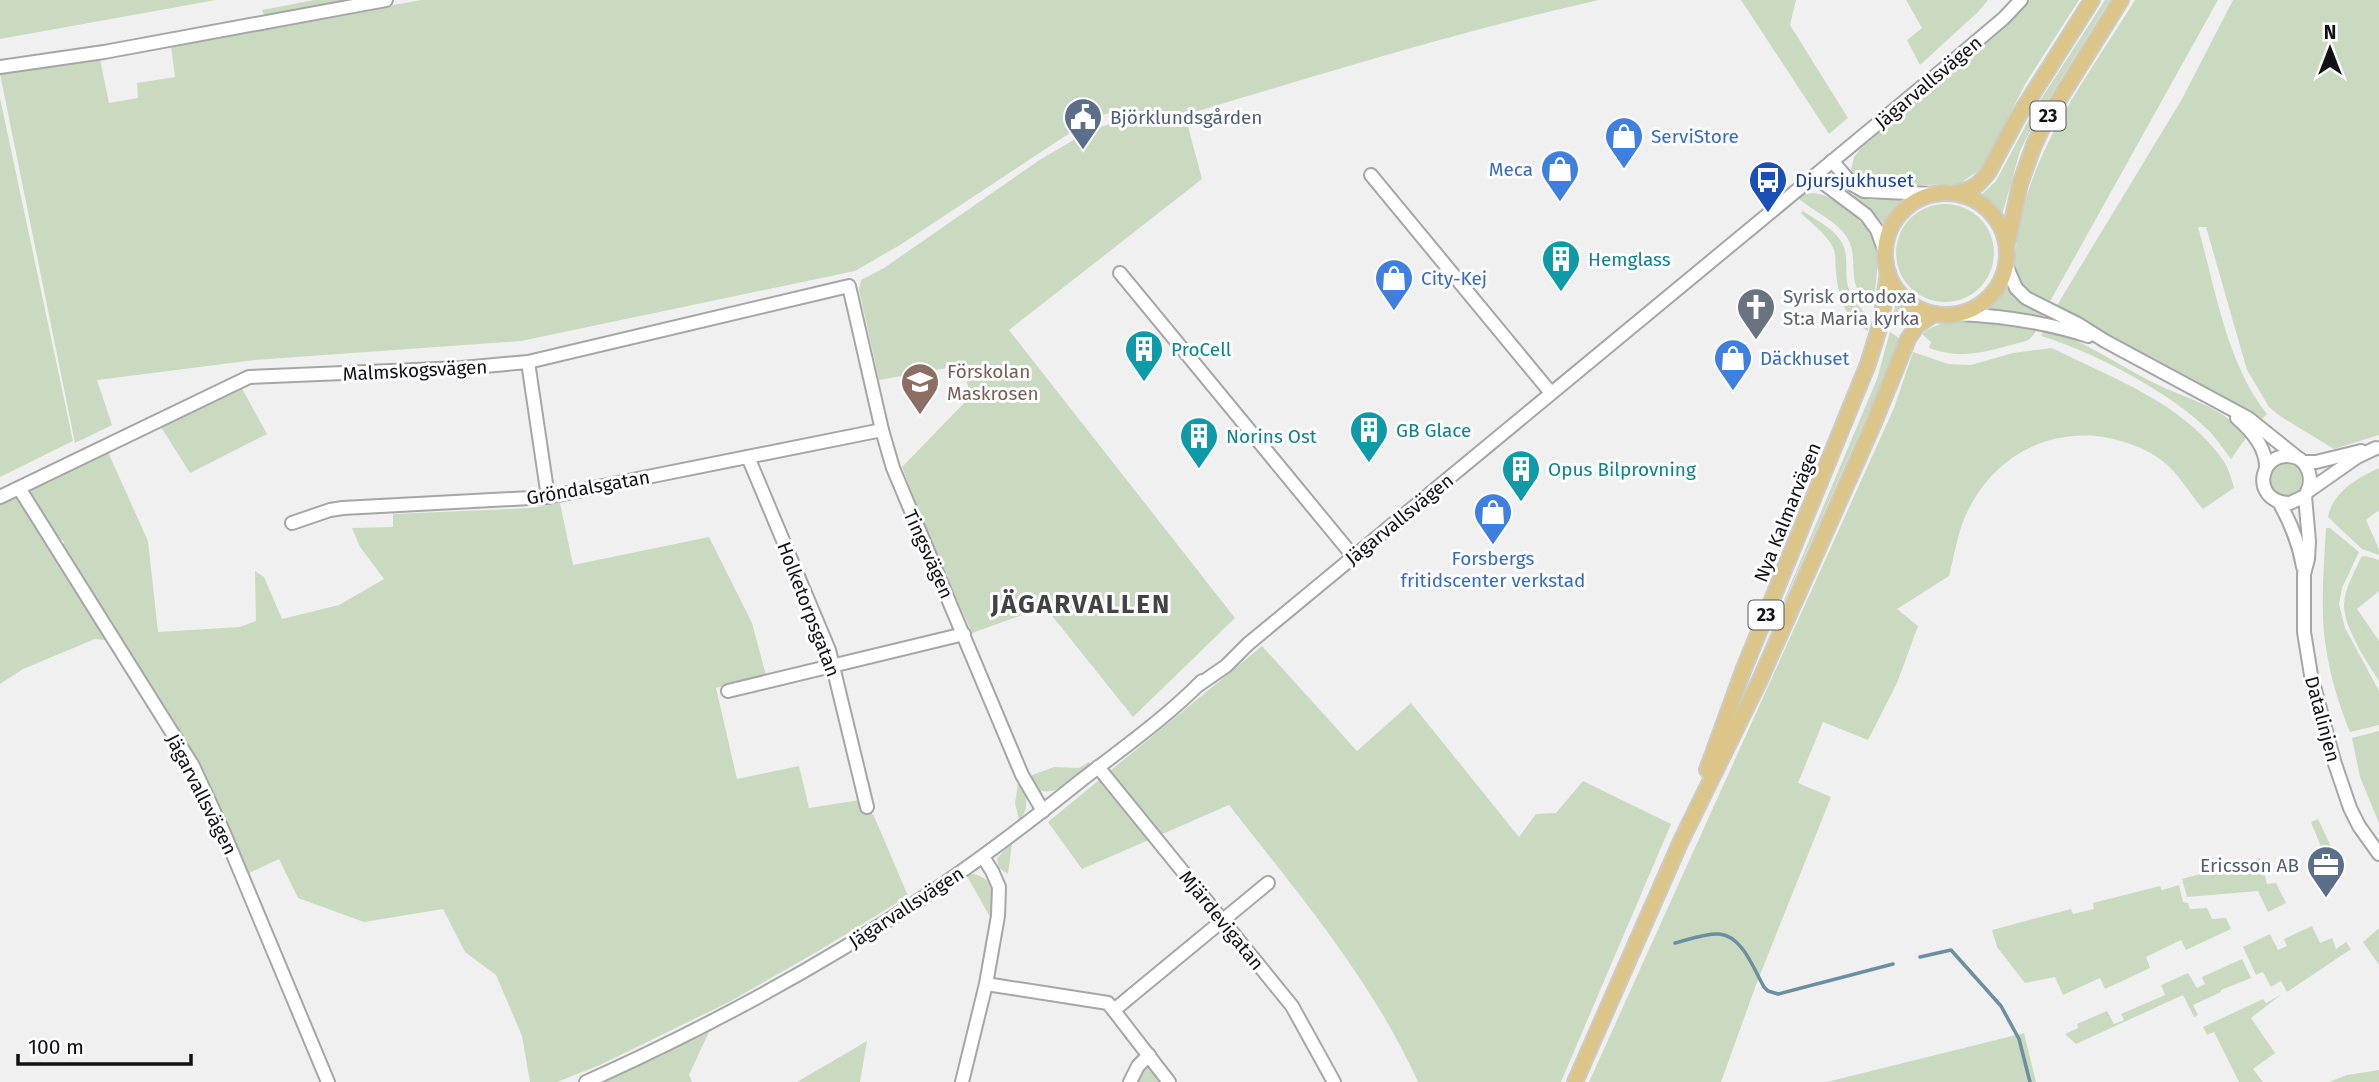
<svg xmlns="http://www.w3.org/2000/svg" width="2379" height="1082" font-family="'Fira Sans',sans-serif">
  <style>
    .green { fill: #cadac0 }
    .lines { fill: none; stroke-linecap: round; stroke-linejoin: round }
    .stream { stroke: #6b8f9f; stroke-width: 3.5 }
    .minor-casing { stroke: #a6a6a7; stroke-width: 16 }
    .major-casing { stroke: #cbcbcb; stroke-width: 18 }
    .minor { stroke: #fff; stroke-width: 12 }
    .major { stroke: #dcc588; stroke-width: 14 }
    .labels { text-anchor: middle; stroke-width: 6; stroke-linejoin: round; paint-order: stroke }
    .shield { fill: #fdfdff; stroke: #585859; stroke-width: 2 }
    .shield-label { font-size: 18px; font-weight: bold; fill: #111112 }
    .street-label { font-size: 19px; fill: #111112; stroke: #fdfdff }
    .service-label { font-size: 19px; fill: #4e5e75; stroke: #fdfdff; text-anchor: start }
    .shop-label { font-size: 19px; fill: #366cbe; stroke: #fdfdff; text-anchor: start }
    .transit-label { font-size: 19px; fill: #164399; stroke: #fdfdff; text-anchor: start }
    .culture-label { font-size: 19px; fill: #0d838f; stroke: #fdfdff; text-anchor: start }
    .worship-label { font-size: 19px; fill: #5b616d; stroke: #fdfdff; text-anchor: start }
    .education-label { font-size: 19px; fill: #785e54; stroke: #fdfdff; text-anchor: start }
    .district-label { font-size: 26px; font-weight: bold; letter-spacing: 2px; fill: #434344; stroke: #fdfdff }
  </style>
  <rect width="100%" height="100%" fill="#f0f0f1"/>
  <g class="green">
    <polygon points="0,0 216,0 0,39"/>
    <polygon points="314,0 360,0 265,18 262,10"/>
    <path d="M421,0H1599C1460,31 1322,74 1185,115L1202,179L1009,330L1235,618L1133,717L1045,607L972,633L932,544L902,467L970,397L964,365L879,380L859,290L861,280L884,268L1041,159L1089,131L1127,118C1112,106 1097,118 1082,125L900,245L855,271L521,341L255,360L97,380L112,425L75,443L0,74L100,59L109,103L138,98L137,83L175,77L171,46Z"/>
    <polygon points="1741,0 1796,0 1790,25 1848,118 1829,134"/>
    <polygon points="1906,0 1988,0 1978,12 1920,65 1907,40 1922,28"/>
    <polygon points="2030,0 2079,0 2027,81 1981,169 1962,182 1954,184 1870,187 1857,180 1851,170 1854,157 1861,148 2005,26"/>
    <polygon points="2105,0 2110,0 2036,119 2020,151 2002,215 1993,204 1981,195 1996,181 2034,110"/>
    <path d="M2135,0H2218L2048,305C2034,296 2017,289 2014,272C2013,262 2016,250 2017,240C2029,150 2089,75 2135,0Z"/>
    <path d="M2233,0H2379V435L2334,449L2280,416L2269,407L2247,370L2206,227H2198C2216,290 2226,362 2267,414L2261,420L2234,403L2056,307L2182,99Z"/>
    <polygon points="0,98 73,441 0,477"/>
    <path d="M1809,193C1825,193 1835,200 1848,210C1883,239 1879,258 1874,300H1866C1846,284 1859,259 1848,239C1838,221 1812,211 1797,197Z"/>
    <polygon points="1853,195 1870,200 1901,199 1901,201 1884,224"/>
    <circle cx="1945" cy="253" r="49"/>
    <path d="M1803,211C1820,223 1845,233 1846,257C1847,268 1845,279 1849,289C1853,302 1864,310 1870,321L1868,331C1844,319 1838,296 1836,271C1835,264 1836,256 1834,250C1829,236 1811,223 1801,213Z"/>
    <polygon points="2006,287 2020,302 2044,313 2042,317 1987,310 1998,300"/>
    <polygon points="1896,301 1914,314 1903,328 1892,322"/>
    <path d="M1965,320L1995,321L2037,327C2036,333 2031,339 2026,341C1991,350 1964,361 1929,348L1931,342L1922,334C1935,323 1949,322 1965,320Z"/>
    <path d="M2045,328C2082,340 2114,362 2148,380C2187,400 2214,402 2248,435L2231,459C2224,450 2218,441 2211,433C2174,394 2092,351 2041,336Z"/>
    <polygon points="1890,332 1899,338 1883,380 1765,645 1877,379"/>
    <path d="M2052,348C2114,379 2186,404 2225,463C2229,470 2232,480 2234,488L2203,509C2190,494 2180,476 2165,463C2146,447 2120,439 2096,436C2036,431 1987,465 1964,519C1957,537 1954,557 1949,576L1897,609L1918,626L1897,683L1868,740L1823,722L1798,783L1831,797L1756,985L1721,1082H1589L1894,408L1913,352L1948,364L1971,365L2013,353Z"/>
    <polygon points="240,385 267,434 190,473 159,424"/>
    <polygon points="107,450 148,541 158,632 240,627 256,621 255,571 264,577 282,619 339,605 384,579 360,547 352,528 393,527 393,514 531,508 560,503 573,565 709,537 752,623 766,675 716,688 737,779 799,766 809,808 860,800 874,816 908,896 820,950 729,1002 600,1065 557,1082 530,1082 522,1036 496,975 465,952 443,909 364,922 298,898 279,859 247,874 196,762 61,550 64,542 62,540 56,539 29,496 30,490 34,485"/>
    <circle cx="2287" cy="480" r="17"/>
    <path d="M2379,468V510L2366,520L2379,549V555L2362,549L2328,517C2333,492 2357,478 2379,468Z"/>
    <polygon points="17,493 114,645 105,640 95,639 23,669 0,684 0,501"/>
    <path d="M2326,528H2330L2359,552L2342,588L2339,604L2345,628L2379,691V725L2350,732C2339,706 2330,675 2326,648C2320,612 2324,564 2326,528Z"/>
    <path d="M2365,556L2379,560V591L2357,609L2379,641V681C2367,662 2344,628 2344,605C2344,589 2355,572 2361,557Z"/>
    <path d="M1262,646L1357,751L1411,703L1519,837L1536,814L1556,813L1583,781L1671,824L1561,1082H1418C1372,980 1298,893 1229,805L1082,869L1048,822Z"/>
    <polygon points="2379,731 2379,823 2360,777 2352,738"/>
    <path d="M1089,762L1091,764C1075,776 1059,797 1038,790L1031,780L1032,775L1054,767L1079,768Z"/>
    <path d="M1018,783C1028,796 1030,808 1019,820L1015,803Z"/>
    <polygon points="2318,819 2334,853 2323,861 2320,857 2321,847 2311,822"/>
    <polygon points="1012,843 1008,874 999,868 997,858"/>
    <polygon points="2260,858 2267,884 2276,883 2286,903 2268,912 2258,891 2187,897 2182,879"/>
    <path d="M973,874C997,879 992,897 990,917L967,876Z"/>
    <polygon points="2179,885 2183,902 2188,903 2190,909 2207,908 2212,919 2226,918 2231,929 2186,950 2181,940 2146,957 2150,968 2105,989 2100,978 2063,995 2055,977 2025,983 1997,947 1992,930 2071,909 2073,914 2094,909 2093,903 2160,886 2162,890"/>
    <polygon points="2312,926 2320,943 2332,938 2336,949 2346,942 2351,949 2287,992 2281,981 2271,987 2263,972 2256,975 2243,947 2270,934 2278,950 2287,946 2284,939"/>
    <polygon points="2379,928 2379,965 2363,942"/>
    <polygon points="2242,959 2251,978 2221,990 2221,992 2193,1005 2198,1015 2194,1017 2183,995 2076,1044 2065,1034 2078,1028 2077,1024 2107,1011 2114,1024 2124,1020 2121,1014 2165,995 2161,985 2188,973 2197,988 2205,984 2202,977"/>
    <polygon points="2282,994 2251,1018 2275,1053 2253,1069 2263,1082 2239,1082 2214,1032 2207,1035 2203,1027 2263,999 2266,1003"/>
    <polygon points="709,1032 689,1075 692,1082 598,1082"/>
    <polygon points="2024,1033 2036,1082 1827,1082"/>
    <polygon points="867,1041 860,1082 797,1082"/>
    <polygon points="1147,1064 1161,1082 1134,1082 1141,1069"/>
    <polygon points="2379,1070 2379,1082 2329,1082 2347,1075"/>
  </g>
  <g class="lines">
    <g class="stream">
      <path d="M1675,943C1688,940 1705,933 1719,934C1743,936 1754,970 1764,987L1768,991L1778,994L1893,964"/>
      <polyline points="1920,957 1951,950 2001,1006 2019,1039 2030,1082"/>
    </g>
    <defs>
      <g id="minor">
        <polyline points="0,67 104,52 386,0"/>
        <polyline points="1832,161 1853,185 1864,191 1933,194"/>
        <polyline points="1371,175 1551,393"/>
        <polyline points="1814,176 1866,215 1877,230 1885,252"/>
        <path d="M2006,265L2016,288L2026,298L2078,324L2105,341L2248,418L2303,462C2312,473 2312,484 2305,496L2290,503C2247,503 2260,442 2300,459"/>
        <polyline points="1120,273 1353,556"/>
        <path d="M1959,314C2003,316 2045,322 2088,336"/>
        <polyline points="528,362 548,497"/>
        <path d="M2237,418C2252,431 2266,447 2266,467"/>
        <polyline points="748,457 829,650 867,807"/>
        <polyline points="2303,462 2316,462 2361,451"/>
        <polyline points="19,488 193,766 224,833 328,1082"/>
        <polyline points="2307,492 2357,457 2376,448"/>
        <polyline points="2305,496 2309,541 2308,559 2304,574 2304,632 2311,675 2334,761 2350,808 2359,826 2379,854"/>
        <polyline points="0,497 249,377 462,368 528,362 849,286 882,430 893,468 1022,775 1043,811"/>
        <path d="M2279,502C2291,523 2299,543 2303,567"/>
        <polyline points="292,523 330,510 343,508 548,497 882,430"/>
        <polyline points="1197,686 1226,666 1248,644 1945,68 2004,18 2021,0"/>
        <polyline points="728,691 964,634"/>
        <polyline points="1098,767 1292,1006 1334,1082"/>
        <polyline points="986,984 1108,1003 1169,1082"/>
        <polyline points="1114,1010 1268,883"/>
        <path d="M586,1082C702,1030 815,969 921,899C976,863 1028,823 1079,782C1119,751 1167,717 1202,681"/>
        <polyline points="962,1082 986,984 998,916 999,887 992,871 983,857"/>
        <polyline points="1130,1082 1138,1066 1149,1055"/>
      </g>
      <g id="major">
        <circle cx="1946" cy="254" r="61"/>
        <polyline points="1955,193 1970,189 1978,184 1988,173 2018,117 2092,0"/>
        <polyline points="2008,241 2020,184 2034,145 2045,122 2121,0"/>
        <polyline points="1707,770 1743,671 1868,364 1881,322 1888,272"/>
        <polyline points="1575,1082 1681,841 1759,682 1873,425 1908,339 1917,326 1934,314"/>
      </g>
    </defs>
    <use href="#minor" class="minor-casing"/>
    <use href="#major" class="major-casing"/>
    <use href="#minor" class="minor"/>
    <use href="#major" class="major"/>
  </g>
  <defs>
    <symbol id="civic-pin" viewBox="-11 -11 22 30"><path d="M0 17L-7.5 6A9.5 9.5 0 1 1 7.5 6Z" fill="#5c6f8a" stroke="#fdfdff"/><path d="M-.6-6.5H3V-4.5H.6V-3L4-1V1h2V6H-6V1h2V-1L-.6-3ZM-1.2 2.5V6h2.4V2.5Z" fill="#fff"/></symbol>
    <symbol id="shop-pin" viewBox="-11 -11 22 30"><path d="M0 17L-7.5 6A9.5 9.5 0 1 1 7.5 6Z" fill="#3f7fe0" stroke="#fdfdff"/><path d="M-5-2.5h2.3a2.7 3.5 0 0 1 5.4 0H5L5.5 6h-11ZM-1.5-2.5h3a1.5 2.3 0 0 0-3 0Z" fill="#fff"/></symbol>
    <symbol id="bus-pin" viewBox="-11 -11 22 30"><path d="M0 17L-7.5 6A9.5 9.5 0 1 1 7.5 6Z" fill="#1a4fb4" stroke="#fdfdff"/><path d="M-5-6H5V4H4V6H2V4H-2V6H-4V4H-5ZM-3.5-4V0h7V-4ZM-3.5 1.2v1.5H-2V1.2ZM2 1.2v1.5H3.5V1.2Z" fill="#fff"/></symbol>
    <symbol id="building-pin" viewBox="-11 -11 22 30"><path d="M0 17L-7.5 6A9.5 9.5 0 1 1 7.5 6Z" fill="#0f9aa8" stroke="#fdfdff"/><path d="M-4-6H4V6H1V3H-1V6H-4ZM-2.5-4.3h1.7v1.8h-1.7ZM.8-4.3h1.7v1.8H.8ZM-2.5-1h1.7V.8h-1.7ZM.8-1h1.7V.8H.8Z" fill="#fff"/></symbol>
    <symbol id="church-pin" viewBox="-11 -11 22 30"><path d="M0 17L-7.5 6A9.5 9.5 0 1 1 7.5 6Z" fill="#6b7280" stroke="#fdfdff"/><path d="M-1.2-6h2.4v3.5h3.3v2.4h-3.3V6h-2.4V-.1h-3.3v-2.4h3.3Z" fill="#fff"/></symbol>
    <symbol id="school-pin" viewBox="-11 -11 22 30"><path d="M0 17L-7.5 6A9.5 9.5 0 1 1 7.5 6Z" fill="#8d6e63" stroke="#fdfdff"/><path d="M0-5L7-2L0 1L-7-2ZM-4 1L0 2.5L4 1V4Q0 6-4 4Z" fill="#fff"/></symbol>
    <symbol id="office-pin" viewBox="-11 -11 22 30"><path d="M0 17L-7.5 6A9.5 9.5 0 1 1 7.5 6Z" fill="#5c6f8a" stroke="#fdfdff"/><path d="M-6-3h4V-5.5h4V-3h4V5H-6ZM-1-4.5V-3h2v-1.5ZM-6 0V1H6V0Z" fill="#fff"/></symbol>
  </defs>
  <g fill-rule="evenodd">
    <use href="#civic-pin" x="1061" y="95" width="44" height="60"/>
    <use href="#shop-pin" x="1602" y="114" width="44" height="60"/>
    <use href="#shop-pin" x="1538" y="147" width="44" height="60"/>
    <use href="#bus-pin" x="1746" y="158" width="44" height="60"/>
    <use href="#building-pin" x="1539" y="237" width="44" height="60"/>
    <use href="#shop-pin" x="1372" y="256" width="44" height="60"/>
    <use href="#church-pin" x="1734" y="285" width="44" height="60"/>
    <use href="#building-pin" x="1122" y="327" width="44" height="60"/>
    <use href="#shop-pin" x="1711" y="336" width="44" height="60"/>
    <use href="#school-pin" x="898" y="360" width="44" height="60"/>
    <use href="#building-pin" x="1347" y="408" width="44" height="60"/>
    <use href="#building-pin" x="1177" y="414" width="44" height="60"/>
    <use href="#building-pin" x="1499" y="447" width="44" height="60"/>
    <use href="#shop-pin" x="1471" y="490" width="44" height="60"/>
    <use href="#office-pin" x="2304" y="843" width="44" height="60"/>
  </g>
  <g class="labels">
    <g class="shield">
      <rect x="2030.5" y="101.5" width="35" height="29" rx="5"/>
      <rect x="1748.5" y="600.5" width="35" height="29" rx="5"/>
    </g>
    <g class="shield-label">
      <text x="2048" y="122">23</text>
      <text x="1766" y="621">23</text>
    </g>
    <g class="street-label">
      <text transform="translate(1928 82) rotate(-40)" y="7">Jägarvallsvägen</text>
      <text transform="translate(415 370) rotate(-3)" y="7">Malmskogsvägen</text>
      <text transform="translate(588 487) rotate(-10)" y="7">Gröndalsgatan</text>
      <text transform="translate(1787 512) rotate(-68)" y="7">Nya Kalmarvägen</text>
      <text transform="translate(1399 519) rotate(-39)" y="7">Jägarvallsvägen</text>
      <text transform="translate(929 554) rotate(66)" y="7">Tingsvägen</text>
      <text transform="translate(809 609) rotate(69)" y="7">Holketorpsgatan</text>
      <text transform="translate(2323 719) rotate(75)" y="7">Datalinjen</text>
      <text transform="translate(202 794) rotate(63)" y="7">Jägarvallsvägen</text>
      <text transform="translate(906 907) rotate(-33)" y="7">Jägarvallsvägen</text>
      <text transform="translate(1222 920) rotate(51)" y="7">Mjärdevigatan</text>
    </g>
    <g class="service-label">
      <text x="1110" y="124">Björklundsgården</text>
      <text x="2299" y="872" text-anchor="end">Ericsson AB</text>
    </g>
    <g class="shop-label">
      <text x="1651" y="143">ServiStore</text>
      <text x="1533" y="176" text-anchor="end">Meca</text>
      <text x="1421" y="285">City-Kej</text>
      <text x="1760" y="365">Däckhuset</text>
      <text x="1493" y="565" text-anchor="middle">Forsbergs<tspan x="1493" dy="22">fritidscenter verkstad</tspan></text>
    </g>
    <g class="transit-label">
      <text x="1795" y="187">Djursjukhuset</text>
    </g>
    <g class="culture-label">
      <text x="1588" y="266">Hemglass</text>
      <text x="1171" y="356">ProCell</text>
      <text x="1396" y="437">GB Glace</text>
      <text x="1226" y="443">Norins Ost</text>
      <text x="1548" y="476">Opus Bilprovning</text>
    </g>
    <g class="worship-label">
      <text x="1783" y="303">Syrisk ortodoxa<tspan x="1783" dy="22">St:a Maria kyrka</tspan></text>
    </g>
    <g class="education-label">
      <text x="947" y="378">Förskolan<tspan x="947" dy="22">Maskrosen</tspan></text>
    </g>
    <g class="district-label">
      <text x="1081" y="613">JÄGARVALLEN</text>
    </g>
  </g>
  <g transform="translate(2330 49)" stroke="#fdfdff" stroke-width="5" paint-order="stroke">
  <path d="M0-5L12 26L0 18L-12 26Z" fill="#111112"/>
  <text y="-10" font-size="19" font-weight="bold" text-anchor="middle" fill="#111112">N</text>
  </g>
  <path d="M18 1054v10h173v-10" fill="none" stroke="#111112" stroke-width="3.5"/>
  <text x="28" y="1054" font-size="21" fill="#111112" stroke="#fdfdff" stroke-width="5" paint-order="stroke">100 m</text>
</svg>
